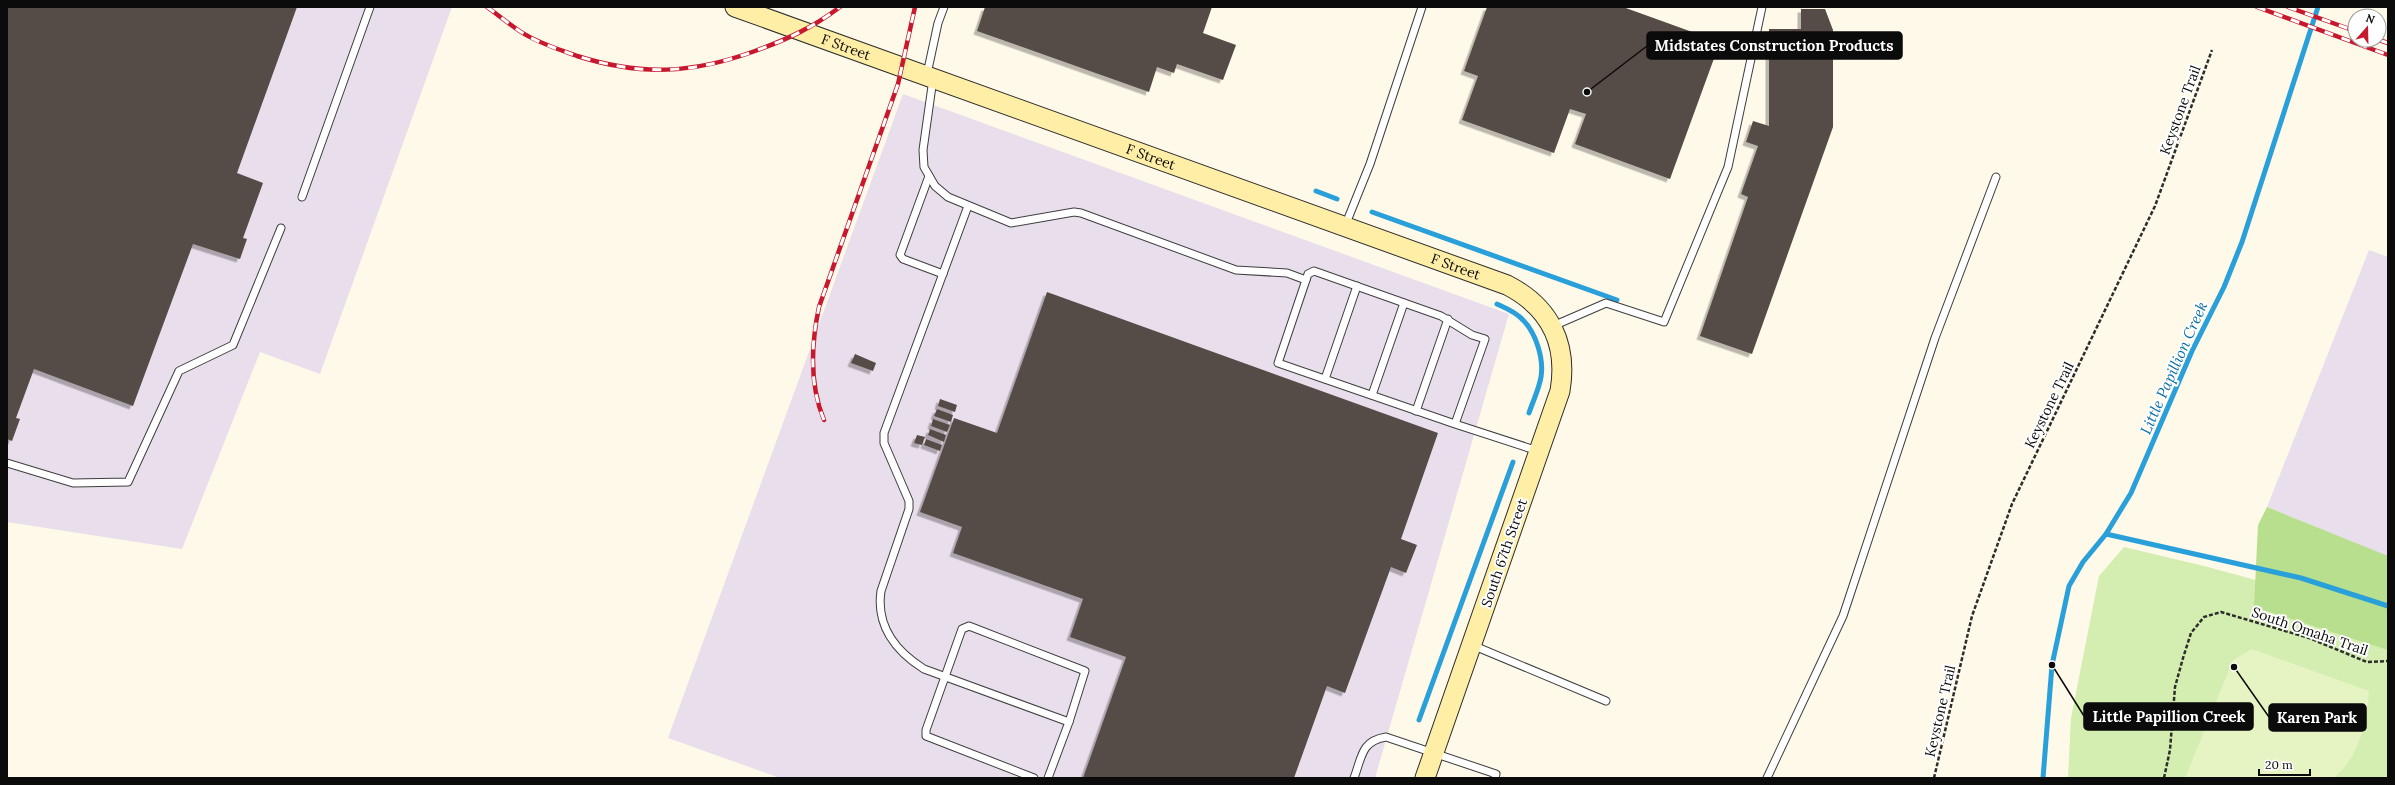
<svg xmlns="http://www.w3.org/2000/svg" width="2395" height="785" font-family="Lora,serif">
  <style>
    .industrial { fill: #e9deeb }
    .green { fill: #d4edb0 }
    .forest { fill: #b8df8e }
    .pitch { fill: #e6f3c3 }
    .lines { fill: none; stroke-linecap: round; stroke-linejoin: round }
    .stream { stroke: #29a0d9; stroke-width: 5 }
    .building { fill: #554b47; filter: url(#shadow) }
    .lane-casing { stroke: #3e3e3e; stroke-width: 9 }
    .secondary-casing { stroke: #2d2d2d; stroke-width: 21 }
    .path { stroke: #2d2d2d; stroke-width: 2.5; stroke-dasharray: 4 2; stroke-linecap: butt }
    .lane { stroke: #fff; stroke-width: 7 }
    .secondary { stroke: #ffeea5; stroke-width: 19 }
    .rail-casing { stroke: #c7182d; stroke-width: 4.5 }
    .rail { stroke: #fff; stroke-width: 3; stroke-dasharray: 9; stroke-linecap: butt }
    .labels { text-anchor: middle; stroke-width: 4; stroke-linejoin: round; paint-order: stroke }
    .street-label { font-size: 14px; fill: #0b0b0b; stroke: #fff }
    .water-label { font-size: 15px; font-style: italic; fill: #0b6ea7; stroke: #fff }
    .leader { fill: none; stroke: #0b0b0b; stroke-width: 1.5 }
    .callout-dot { fill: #0b0b0b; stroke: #fff; stroke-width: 1.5 }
    .callout { fill: #0b0b0b; stroke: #0b0b0b; stroke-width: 1.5 }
    .callout-label { font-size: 15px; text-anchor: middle; font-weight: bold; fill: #fff }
  </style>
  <defs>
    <filter id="shadow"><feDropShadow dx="-3.5" dy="3.5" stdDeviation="0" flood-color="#0004"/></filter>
  </defs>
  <rect width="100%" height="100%" fill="#fff9ea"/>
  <g class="industrial">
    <polygon points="7,7 452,7 320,374 260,352 182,549 7,522"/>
    <polygon points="903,94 1509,314 1375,778 780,778 668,738"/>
    <polygon points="2369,250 2388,257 2388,557 2267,507"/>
  </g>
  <polygon class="green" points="2124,547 2204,566 2388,616 2388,778 2068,778 2071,718 2099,576"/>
  <polygon class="forest" points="2267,507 2388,556 2388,650 2254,607 2258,525"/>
  <path class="pitch" d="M2252,649L2369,691C2367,723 2359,757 2334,778H2185L2233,660Z"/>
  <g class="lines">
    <g class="stream">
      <polyline points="1316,191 1337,199"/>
      <polyline points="1372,212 1617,300"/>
      <path d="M1497,304C1506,308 1516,312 1523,320C1536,333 1544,359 1541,377C1539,389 1533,401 1529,413"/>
      <polyline points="2106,534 2301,578 2388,606"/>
      <polyline points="1419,720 1513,462"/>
      <polyline points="2043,778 2052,665 2069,586 2083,562 2106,534 2131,493 2192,351 2224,287 2242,242 2318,7"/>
    </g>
  </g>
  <g class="building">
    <polygon points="7,7 297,7 237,173 263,183 243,238 247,239 240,259 193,244 133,406 34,369 16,418 20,419 12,441 7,439"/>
    <polygon points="985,7 1212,7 1203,33 1236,45 1223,80 1177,64 1174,73 1157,67 1149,92 977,31"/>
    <polygon points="1487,7 1623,7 1720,42 1670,179 1575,144 1586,114 1570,109 1554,153 1462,120 1478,76 1464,71"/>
    <polygon points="1801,9 1825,9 1833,30 1833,127 1752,354 1700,336 1748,197 1741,194 1758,146 1746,142 1753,121 1769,126 1769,29 1801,29"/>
    <polygon points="1047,292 1438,433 1401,539 1417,545 1406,573 1391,567 1345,693 1327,686 1294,778 1083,778 1126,657 1070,637 1083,599 953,553 962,527 920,512 954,418 997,433"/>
    <polygon points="855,354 876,363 873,371 851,363"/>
    <polygon points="940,399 957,405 955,412 938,406"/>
    <polygon points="937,409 953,415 951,422 934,416"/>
    <polygon points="933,419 950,425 947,432 931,426"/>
    <polygon points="930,429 946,435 944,442 928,435"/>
    <polygon points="917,435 925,437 922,445 914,443"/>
    <polygon points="926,439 942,445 940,451 924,445"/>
  </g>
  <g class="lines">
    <defs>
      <g id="lane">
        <polyline points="927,74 938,23 944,7"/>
        <polyline points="933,79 923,150 924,167 935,186 948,197 1011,223 1074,212 1081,213 1236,270 1287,273 1306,280"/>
        <polyline points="929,176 900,255 903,259 943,274"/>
        <polyline points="302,197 370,7"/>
        <path d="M968,206L884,433V443L909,501V509L881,591C876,625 895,651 924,669L1069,722L1048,778"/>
        <polyline points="1345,226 1370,164 1422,7"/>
        <polyline points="1553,326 1606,303 1664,322 1728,167 1762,7"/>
        <polyline points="1325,379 1357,286"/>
        <polyline points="1372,395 1404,303"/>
        <polyline points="1416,411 1448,319"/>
        <polyline points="1455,424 1278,363 1308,274 1314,271 1441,316 1472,335 1485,339 1455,424 1538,451"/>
        <polyline points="7,463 73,483 128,482 179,371 233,345 281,228"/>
        <polyline points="1472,645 1606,701"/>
        <polyline points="1034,778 926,736 926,730 962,629 969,626 1085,671 1069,722"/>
        <path d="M1354,778C1362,757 1361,741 1386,737L1496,774L1495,778"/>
        <polyline points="1767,778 1843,616 1935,338 1996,177"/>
      </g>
      <g id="secondary">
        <path id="s1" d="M735,7L1507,285C1550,307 1568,344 1560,391L1425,778"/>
      </g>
    </defs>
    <use href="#lane" class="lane-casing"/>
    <use href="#secondary" class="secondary-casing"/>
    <g class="path">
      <polyline points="1934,778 1972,616 2012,504 2155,206 2212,50"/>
      <polyline points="2164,778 2170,750 2175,687 2183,658 2191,633 2204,617 2221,612 2309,638 2367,662 2388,661"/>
    </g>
    <use href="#lane" class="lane"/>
    <use href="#secondary" class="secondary"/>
    <defs>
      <g id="rail">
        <path d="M487,7C498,15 509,24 521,32C538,43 558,49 577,56C641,76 692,74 755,51C788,39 812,28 840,7"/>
        <polyline points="2257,7 2388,55"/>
        <polyline points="2288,7 2355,31"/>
        <polyline points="2379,40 2388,43"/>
        <path d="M824,420C809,384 811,345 819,307L898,84L915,7"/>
      </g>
    </defs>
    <use href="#rail" class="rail-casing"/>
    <use href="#rail" class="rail"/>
  </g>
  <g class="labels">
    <g class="street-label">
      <text dy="5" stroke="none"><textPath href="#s1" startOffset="118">F Street</textPath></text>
      <text transform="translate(2180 110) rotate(-70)" y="5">Keystone Trail</text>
      <text dy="5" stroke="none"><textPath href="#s1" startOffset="442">F Street</textPath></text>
      <text dy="5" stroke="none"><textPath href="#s1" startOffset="766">F Street</textPath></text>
      <text transform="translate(2049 405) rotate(-64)" y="5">Keystone Trail</text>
      <text transform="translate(1504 553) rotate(-71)" y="5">South 67th Street</text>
      <text transform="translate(2310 631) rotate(19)" y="5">South Omaha Trail</text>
      <text transform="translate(1940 711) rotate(-77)" y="5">Keystone Trail</text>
    </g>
    <g class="water-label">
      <text transform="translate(2174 368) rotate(-66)" y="5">Little Papillion Creek</text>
    </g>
  </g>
  <path class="leader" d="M1587 92L1647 46M2052 665L2084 716M2234 667L2269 717"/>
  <g class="callout-dot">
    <circle cx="1587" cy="92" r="4"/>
    <circle cx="2052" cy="665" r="4"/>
    <circle cx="2234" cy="667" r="4"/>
  </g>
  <g class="callout">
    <rect x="1647" y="32" width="255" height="27" rx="4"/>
    <rect x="2084" y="703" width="169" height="27" rx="4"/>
    <rect x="2269" y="704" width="97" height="27" rx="4"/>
  </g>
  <g class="callout-label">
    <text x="1774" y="51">Midstates Construction Products</text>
    <text x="2169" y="722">Little Papillion Creek</text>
    <text x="2317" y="723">Karen Park</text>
  </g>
  <rect width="2395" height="785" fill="none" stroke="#0b0b0b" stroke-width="16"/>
  <g transform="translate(2367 28) rotate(20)"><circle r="19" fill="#ffffff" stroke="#9d9d9d"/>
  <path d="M0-3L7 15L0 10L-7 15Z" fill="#c7182d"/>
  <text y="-6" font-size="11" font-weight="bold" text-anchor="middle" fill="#0b0b0b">N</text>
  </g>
  <path d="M2259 769v6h51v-6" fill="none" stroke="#0b0b0b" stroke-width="2"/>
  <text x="2265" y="769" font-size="12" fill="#0b0b0b" stroke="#ffffff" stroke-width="3" paint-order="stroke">20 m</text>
</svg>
